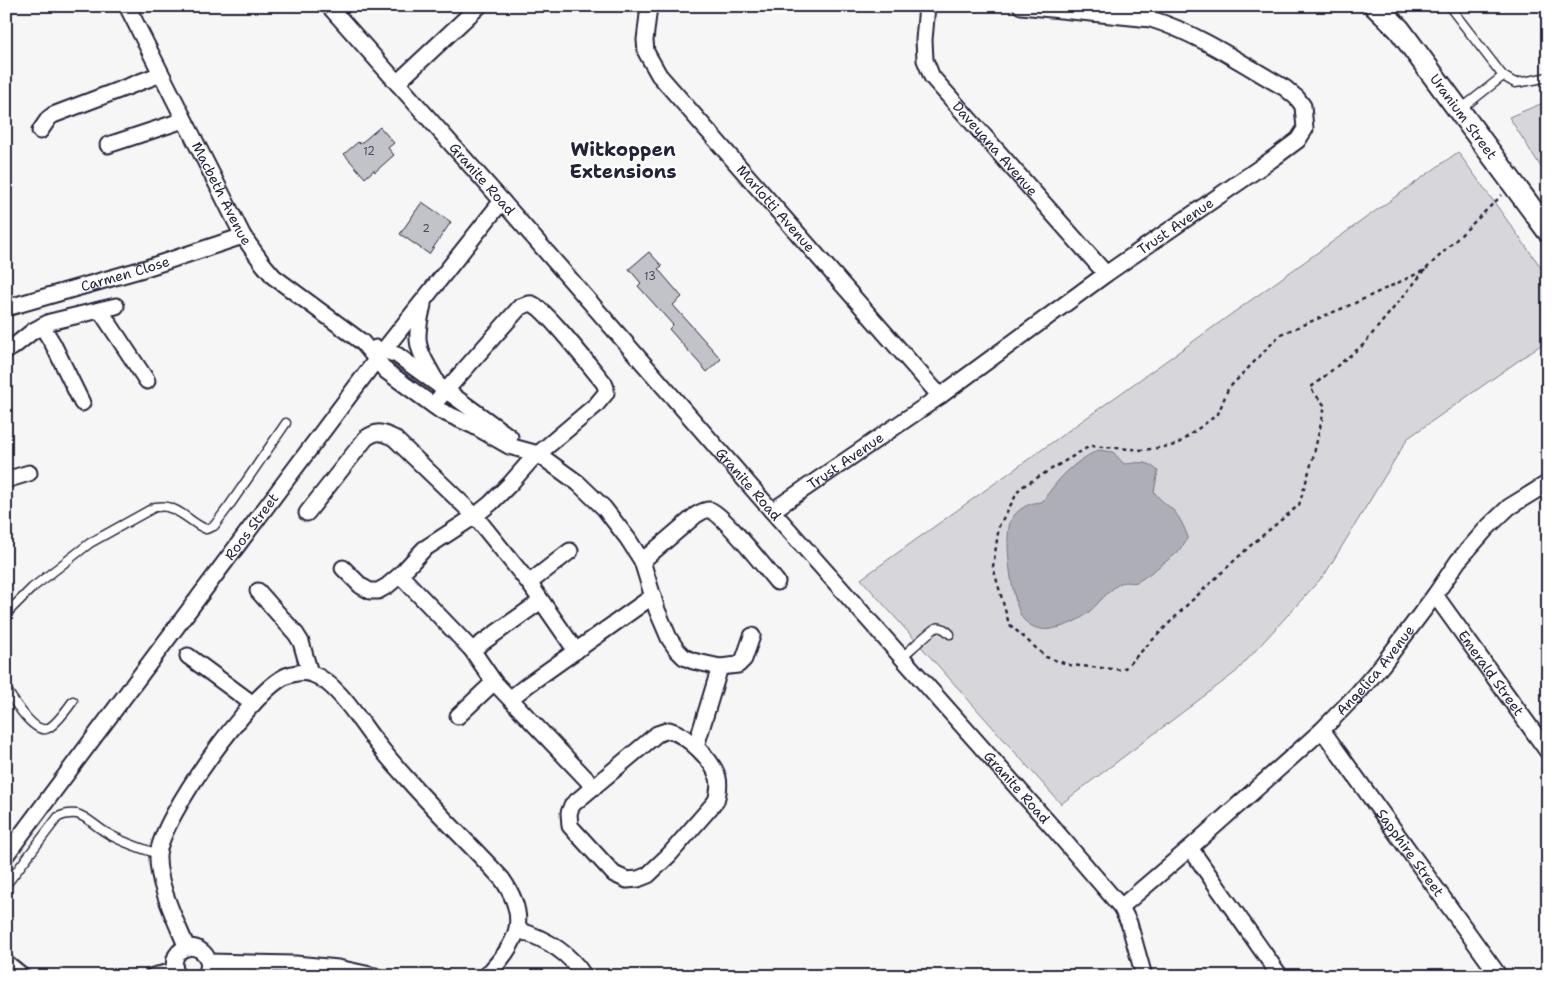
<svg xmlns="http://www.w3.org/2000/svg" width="1554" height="982" font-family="'Shantell Sans',sans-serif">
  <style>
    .green { fill: #d7d7db; stroke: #7c7c8b }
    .water { fill: #aeaeb7; stroke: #767685 }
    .building { fill: #c2c2c9; stroke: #22223b }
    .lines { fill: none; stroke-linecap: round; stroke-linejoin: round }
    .lane-casing { stroke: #22223b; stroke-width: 11 }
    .street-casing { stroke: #22223b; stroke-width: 19 }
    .secondary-casing { stroke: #22223b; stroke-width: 25 }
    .path { stroke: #22223b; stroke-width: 2.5; stroke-dasharray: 4 4; stroke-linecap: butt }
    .lane { stroke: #fff; stroke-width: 8 }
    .street { stroke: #fff; stroke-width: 15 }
    .secondary { stroke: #fff; stroke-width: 21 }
    .labels { text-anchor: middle; stroke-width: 4.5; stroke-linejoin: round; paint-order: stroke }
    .number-label { font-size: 11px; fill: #4a4a5e }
    .street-label { font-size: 14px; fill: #22223b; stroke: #fff }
    .district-label { font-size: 19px; font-weight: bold; fill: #22223b; stroke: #fff }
  </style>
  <rect width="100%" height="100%" fill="#f6f6f7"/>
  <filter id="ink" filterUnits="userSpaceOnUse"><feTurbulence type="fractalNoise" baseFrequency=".02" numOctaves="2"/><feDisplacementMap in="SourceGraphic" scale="10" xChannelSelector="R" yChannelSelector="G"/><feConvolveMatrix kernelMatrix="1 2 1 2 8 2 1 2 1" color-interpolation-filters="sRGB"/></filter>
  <g filter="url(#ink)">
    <g class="green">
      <polygon points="1548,101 1548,178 1509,117"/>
      <polygon points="1458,152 1548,277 1548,340 1408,438 1325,574 1236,672 1061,804 861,579"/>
    </g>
    <path class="water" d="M1098,450L1113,452L1124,464C1140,463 1145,459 1158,471L1154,492C1159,499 1165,503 1172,509C1180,517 1184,527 1188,537C1185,542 1181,549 1177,553C1172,557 1142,580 1137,582C1131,584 1125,580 1119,584C1107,592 1099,603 1089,612C1079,621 1064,627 1051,629C1041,631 1030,627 1024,620C1012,607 1003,535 1011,520C1018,508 1030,502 1042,502C1058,479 1072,463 1098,450Z"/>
    <g class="building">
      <polygon points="380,127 394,143 388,148 394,155 375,172 374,170 365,178 344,154 358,142 360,144"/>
      <polygon points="422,202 451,222 429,254 400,234"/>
      <polygon points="649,252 662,266 658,269 682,297 673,305 721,359 707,372 669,329 673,325 638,286 641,283 629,269"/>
    </g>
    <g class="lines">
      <defs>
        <g id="lane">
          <polyline points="1449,6 1503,76 1515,83 1528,81 1548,77"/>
          <polyline points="1461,109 1503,76"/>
          <path d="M6,614L32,588L90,543L155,507C159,507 163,506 167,507C182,510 192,524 206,529L214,526L229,506L286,423"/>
          <path d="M902,657C908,652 932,629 936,628C941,626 947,631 950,634"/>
          <path d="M6,689C13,700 33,732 46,729C54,727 68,708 73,701"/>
          <path d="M6,885L58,817C64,814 70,813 77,814C88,817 97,828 107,833C123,843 141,848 158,854"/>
          <polyline points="6,958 28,976"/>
        </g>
        <g id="street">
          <path id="s1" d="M127,6L243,236L263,264L274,277L362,342L386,371L441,411L474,426L509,446L538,454L578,483L604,508L628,539L642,561L657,610L669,638L677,650L684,657L693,661L720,667L738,665L744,659L752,636"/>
          <path id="s2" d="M329,6L502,201L772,511L1054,829L1121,907L1129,923L1144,976"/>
          <path id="s3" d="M649,6L645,40L646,52L659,75L940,396"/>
          <path id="s4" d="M927,6L924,40L925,60L932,77L1106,274"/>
          <polyline points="397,83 479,6"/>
          <polyline points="40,131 49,118 53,115 161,74"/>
          <polyline points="108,145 184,120"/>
          <path d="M423,305C414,342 416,346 435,379"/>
          <path id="s5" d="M6,308L143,269L243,236"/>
          <polyline points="100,310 147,381"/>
          <polyline points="42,326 53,344 82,403"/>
          <polyline points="376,348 397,355 510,437"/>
          <polyline points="6,351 13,347 33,331 50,322 116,306"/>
          <polyline points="6,480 29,473"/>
          <path id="s6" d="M772,511L940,396L1106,274L1271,160L1298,140L1305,129L1303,106L1297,98L1285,88C1241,63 1199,34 1151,19L1021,6"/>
          <path d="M307,513L366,438C378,430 381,432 394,438L475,516L529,583L576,651"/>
          <path d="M642,561L696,515C700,513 705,509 710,510C723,514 766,569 777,582"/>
          <path d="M343,568L361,586L370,591H378L387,586L400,575L424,549L475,516L491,503L510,484L531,460L596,405L606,393V388L604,383C593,370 544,307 532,304C528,303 524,306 520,307L433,405"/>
          <polyline points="400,575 472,650 494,682 594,787"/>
          <polyline points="529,583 570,551"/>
          <polyline points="258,591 296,634 301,642 310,673"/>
          <path id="s7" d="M1435,595L1548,752"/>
          <polyline points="472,650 541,601"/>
          <polyline points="188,656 253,704"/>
          <polyline points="511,698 529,684 653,596"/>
          <polyline points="458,716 494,682"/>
          <path d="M669,730C687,735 713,760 718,778C720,786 718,794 716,801L669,855L648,875L638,879L627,880L614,874L570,826L569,813L572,805L657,734Z"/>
          <path id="s8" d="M1322,730L1499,976"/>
          <polyline points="696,746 720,667"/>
          <polyline points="1190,848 1280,976"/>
          <path id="s9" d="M6,855L376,360L502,201"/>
          <path id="s10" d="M1121,907L1190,848L1322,730L1358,693L1383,664L1435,595L1458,561L1487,528L1509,507L1548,483"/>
          <path d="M518,930C544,938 569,952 584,976"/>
          <path d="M187,948C176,921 157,884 158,855C161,817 252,691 286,676C294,673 304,671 312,674C337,682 360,722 376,742C386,755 397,768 408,780C438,814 471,845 502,879C531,920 517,943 486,976"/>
          <polyline points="209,962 295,964 338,968 375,976"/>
          <polyline points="153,976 175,971"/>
          <path d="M178,976C174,970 173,963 176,956C188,936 219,954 205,976"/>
        </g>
        <g id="secondary">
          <path id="s11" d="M1375,6L1399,29L1548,231"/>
        </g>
      </defs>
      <use href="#lane" class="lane-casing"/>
      <use href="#street" class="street-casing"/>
      <use href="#secondary" class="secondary-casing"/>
      <polyline class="path" points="1425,270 1363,345 1310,388 1325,406 1313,458 1299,505 1250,546 1186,606 1123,670 1070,665 1046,657 1009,624 993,567 999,526 1020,488 1090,446 1144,450 1176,445 1218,414 1228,389 1281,334 1355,303 1425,270 1502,195"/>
      <use href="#lane" class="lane"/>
      <use href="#street" class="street"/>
      <use href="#secondary" class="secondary"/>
    </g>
  </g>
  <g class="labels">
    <g class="number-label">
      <text x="369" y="155">12</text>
      <text x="426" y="232">2</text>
      <text x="650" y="280">13</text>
    </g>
    <g class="street-label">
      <text dy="5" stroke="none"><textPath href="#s11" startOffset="142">Uranium Street</textPath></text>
      <text dy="5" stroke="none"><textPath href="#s4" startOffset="168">Daveyana Avenue</textPath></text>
      <text dy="5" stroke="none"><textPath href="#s2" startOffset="231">Granite Road</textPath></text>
      <text dy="5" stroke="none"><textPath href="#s1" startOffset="210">Macbeth Avenue</textPath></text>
      <text dy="5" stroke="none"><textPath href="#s3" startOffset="250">Marlotti Avenue</textPath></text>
      <text dy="5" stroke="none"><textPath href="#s6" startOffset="494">Trust Avenue</textPath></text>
      <text dy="5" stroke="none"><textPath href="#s5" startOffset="124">Carmen Close</textPath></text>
      <text dy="5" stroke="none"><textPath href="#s6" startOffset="89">Trust Avenue</textPath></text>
      <text dy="5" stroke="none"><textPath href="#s2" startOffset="636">Granite Road</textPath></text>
      <text dy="5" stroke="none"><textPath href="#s9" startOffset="410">Roos Street</textPath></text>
      <text dy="5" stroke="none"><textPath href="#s10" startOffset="348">Angelica Avenue</textPath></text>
      <text dy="5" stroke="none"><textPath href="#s7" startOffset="96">Emerald Street</textPath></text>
      <text dy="5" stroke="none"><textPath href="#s2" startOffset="1041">Granite Road</textPath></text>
      <text dy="5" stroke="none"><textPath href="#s8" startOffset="151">Sapphire Street</textPath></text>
    </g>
    <g class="district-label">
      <text x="623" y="156">Witkoppen<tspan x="623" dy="22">Extensions</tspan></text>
    </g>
  </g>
  <rect width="1554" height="982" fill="none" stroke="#fff" stroke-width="25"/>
  <rect x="12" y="12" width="1529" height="957" fill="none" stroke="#22223b" stroke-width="2" filter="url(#ink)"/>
</svg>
